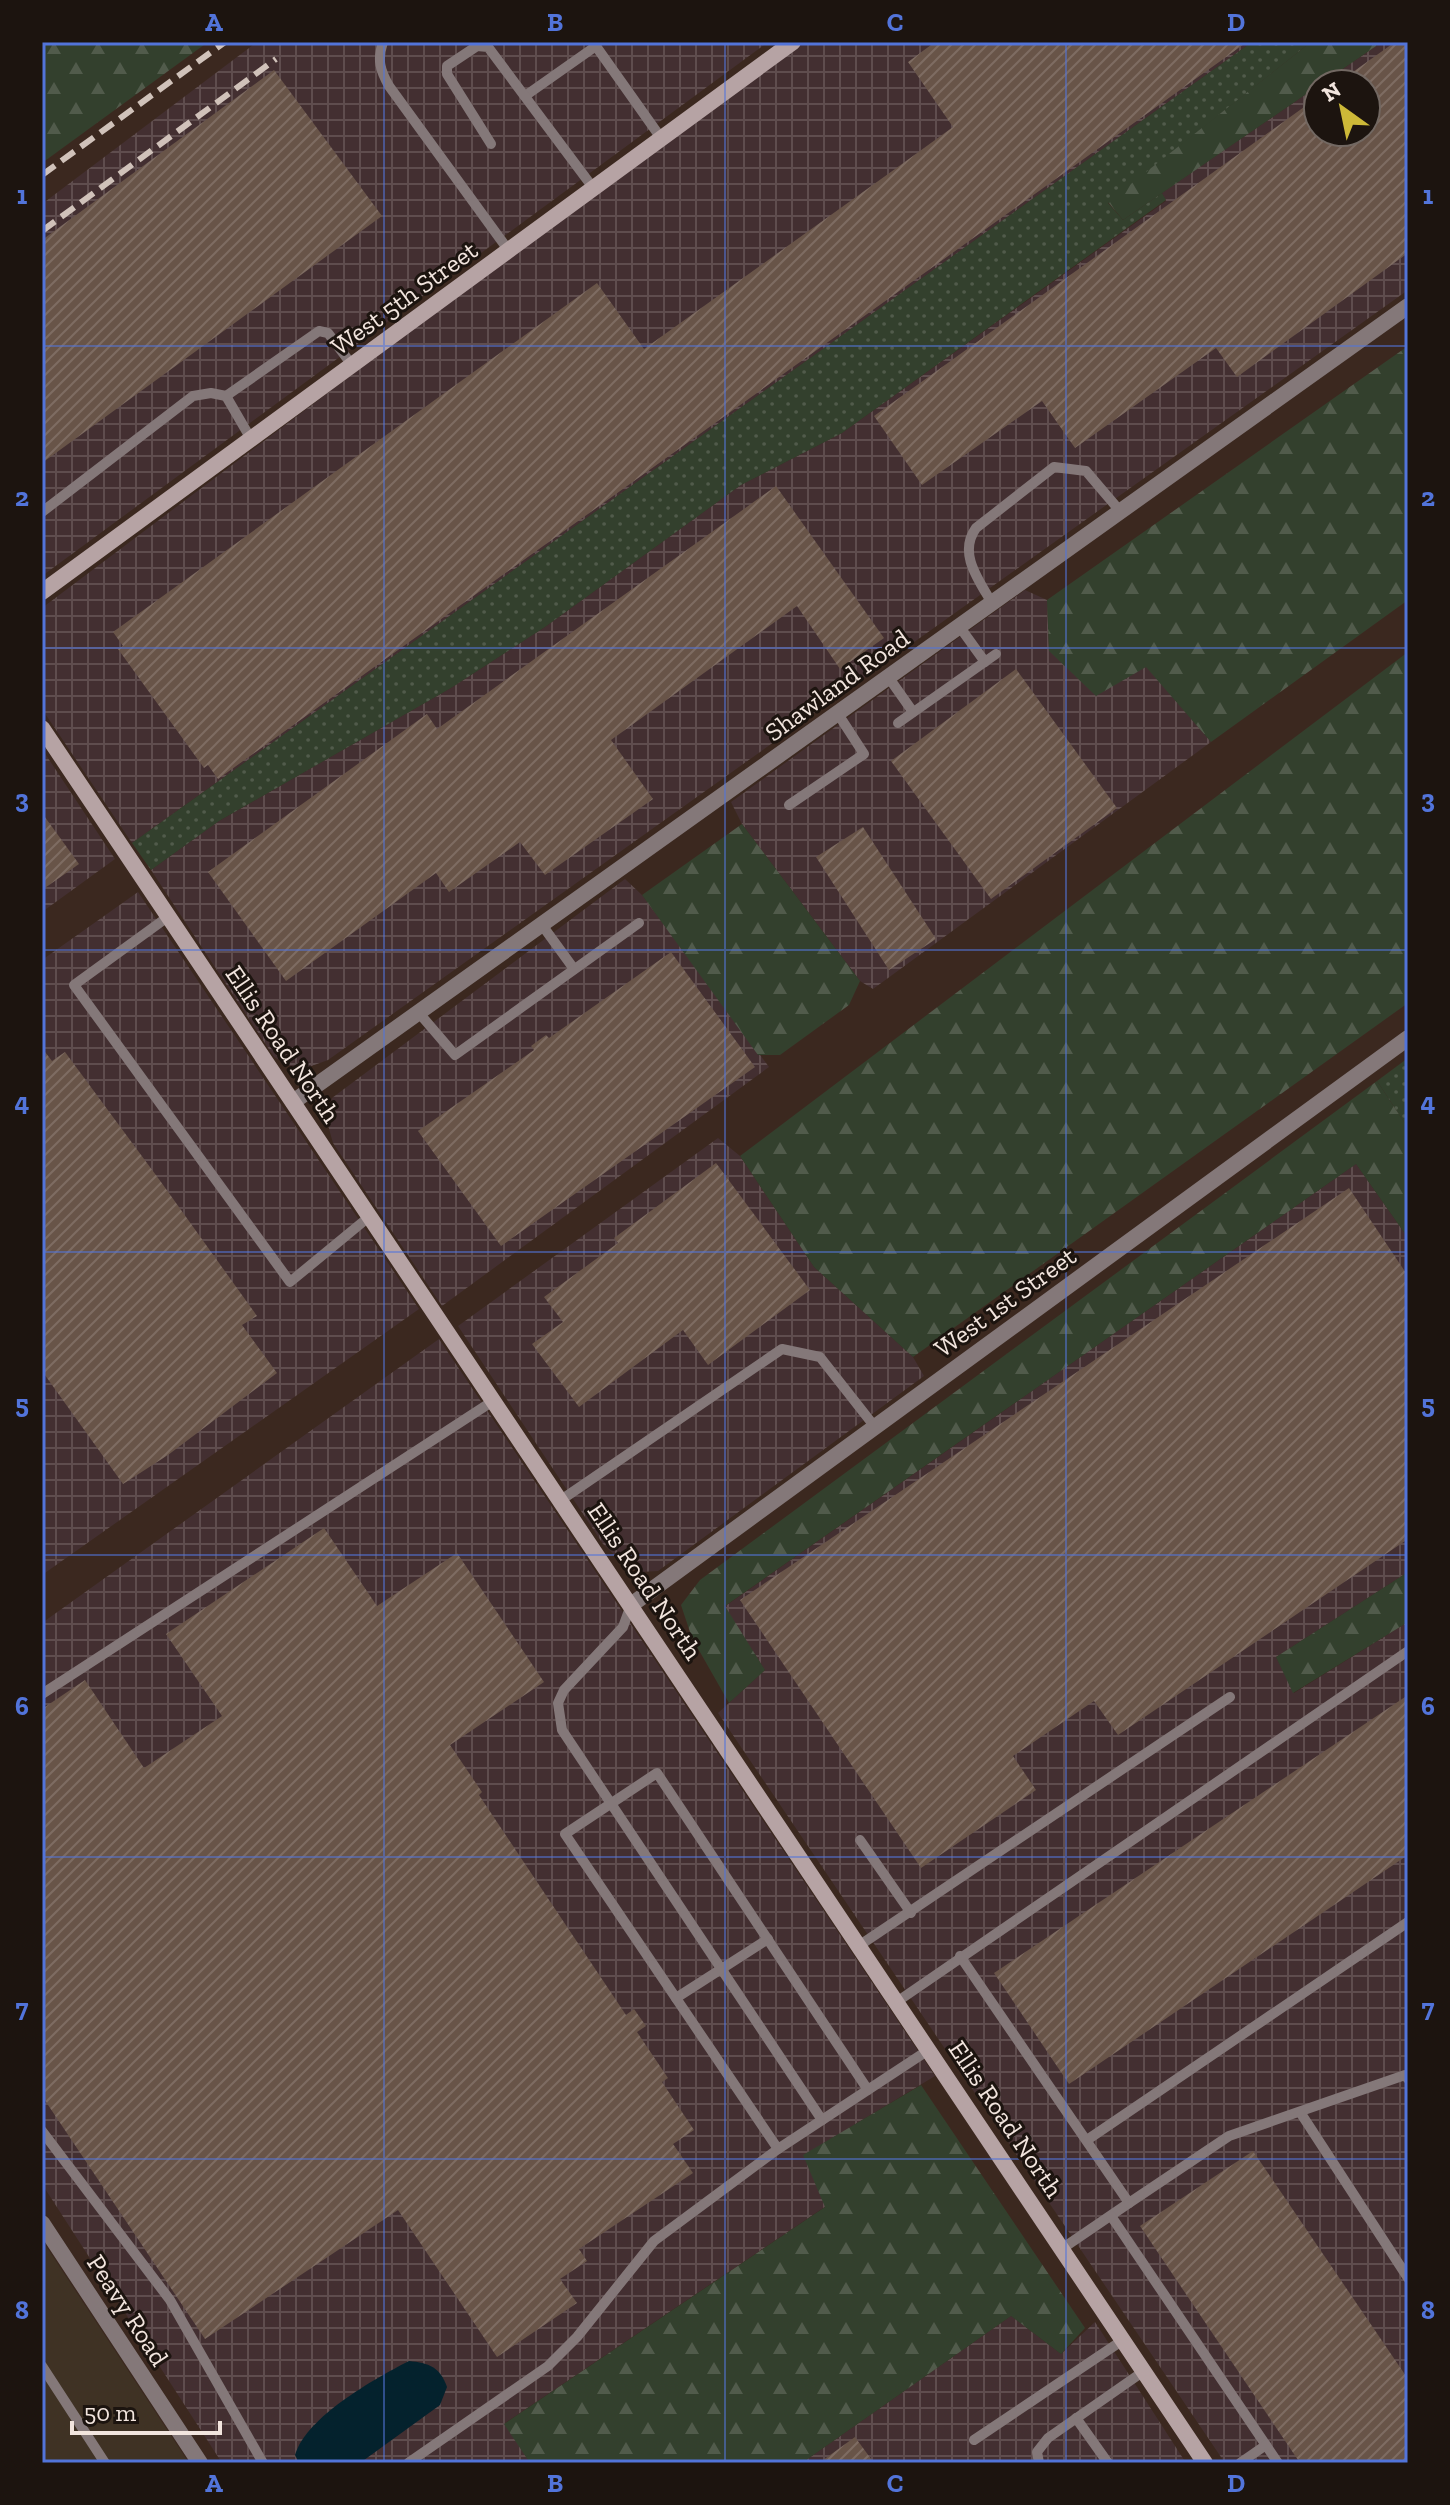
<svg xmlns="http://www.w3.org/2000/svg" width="1450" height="2505" font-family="'Zilla Slab',serif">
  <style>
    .commercial { fill: #3f3224 }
    .industrial { fill: url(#industrial-grid) }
    .grass { fill: url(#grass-dots) }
    .forest { fill: url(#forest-firs) }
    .water { fill: #04222d }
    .building { fill: url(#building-hatch) }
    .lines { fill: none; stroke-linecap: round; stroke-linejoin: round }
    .lane { stroke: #847879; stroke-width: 10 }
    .street { stroke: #847879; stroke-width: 16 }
    .secondary { stroke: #b6a3a4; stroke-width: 16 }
    .rail { stroke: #d0c2ba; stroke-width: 6; stroke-dasharray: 16 8; stroke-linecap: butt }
    .grid { fill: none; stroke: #5274da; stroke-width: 2; stroke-opacity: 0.55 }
    .labels { text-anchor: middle; stroke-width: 6; stroke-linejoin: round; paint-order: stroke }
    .street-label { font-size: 26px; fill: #f2e5de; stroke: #1c140f }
    .neatline { fill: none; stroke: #5274da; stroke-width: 3 }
    .grid-label { font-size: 26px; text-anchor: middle; font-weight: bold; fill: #5274da }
  </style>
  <defs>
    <pattern id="industrial-grid" width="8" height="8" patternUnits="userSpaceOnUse" patternTransform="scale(2)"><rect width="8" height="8" fill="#432f31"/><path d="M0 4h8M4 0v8" fill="none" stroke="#5f4d4e"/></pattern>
    <pattern id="grass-dots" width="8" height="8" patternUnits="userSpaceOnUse" patternTransform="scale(2)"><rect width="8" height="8" fill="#33402d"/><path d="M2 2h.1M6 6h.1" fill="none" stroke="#515b4b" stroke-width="1.8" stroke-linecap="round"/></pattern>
    <pattern id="forest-firs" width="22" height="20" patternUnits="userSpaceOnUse" patternTransform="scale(2)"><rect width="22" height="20" fill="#33402d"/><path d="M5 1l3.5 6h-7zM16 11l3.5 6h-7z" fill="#515b4b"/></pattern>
    <pattern id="building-hatch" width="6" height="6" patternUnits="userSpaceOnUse" patternTransform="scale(2)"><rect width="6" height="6" fill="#685448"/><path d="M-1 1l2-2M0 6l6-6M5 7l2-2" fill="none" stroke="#7e6c62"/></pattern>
  </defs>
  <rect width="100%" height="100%" fill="#3b281f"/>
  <polygon class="commercial" points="42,2240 189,2463 42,2463"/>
  <g class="industrial">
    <polygon points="257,42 768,42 42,576 42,204"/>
    <polygon points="794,42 1252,42 132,843 42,709 42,608"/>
    <polygon points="1382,42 1408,42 1408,290 328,1060 306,1068 290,1066 274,1057 151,870 219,821 451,688 545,627 741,485 842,433 1166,201 1162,193 1318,86 1318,132 1366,132 1366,84 1321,84"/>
    <polygon points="1025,590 1047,600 1049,651 1146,666 1211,742 873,989 860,981 742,824 731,802"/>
    <polygon points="42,749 115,859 42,912"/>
    <polygon points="625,879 642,895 769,1067 442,1306 333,1143 326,1118 332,1098"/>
    <polygon points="138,892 419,1309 42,1575 42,960"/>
    <polygon points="718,1138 740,1156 814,1267 913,1357 924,1376 658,1571 640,1572 627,1567 603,1544 458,1326"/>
    <polygon points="1356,1164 1408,1238 1408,1572 1276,1657 1294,1693 1408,1622 1408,2463 1225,2463 718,1713 765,1670 724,1607"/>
    <polygon points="439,1339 935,2076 804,2155 826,2206 505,2423 530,2463 222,2463 42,2184 42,1623"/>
    <polygon points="1011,2316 1061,2354 1095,2322 1186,2463 802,2463"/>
  </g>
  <g class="grass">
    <polygon points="1252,42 1311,42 1108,203 1123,220 1162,193 1166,200 842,433 741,485 545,627 451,688 219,821 151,870 132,843"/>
    <polygon points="1408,1058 1408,1128 1377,1081"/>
  </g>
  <g class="forest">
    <polygon points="42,42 208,42 42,163"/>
    <polygon points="1311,42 1382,42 1123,220 1108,202"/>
    <polygon points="1408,346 1408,600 1211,742 1146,667 1096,696 1049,651 1047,600"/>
    <polygon points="1408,652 1408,1003 913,1357 814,1267 740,1156"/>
    <polygon points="742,824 860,981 849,1005 780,1055 758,1055 642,895"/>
    <polygon points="1377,1081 1408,1128 1408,1238 1356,1164 725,1606 765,1670 729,1703 692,1638 681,1605 700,1580"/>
    <polygon points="1408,1572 1408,1622 1293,1693 1276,1657"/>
    <polygon points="921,2085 1085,2328 1061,2354 1011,2316 802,2463 530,2463 504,2424 825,2207 803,2155"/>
  </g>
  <path class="water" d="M409,2361C429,2363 440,2367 447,2387L440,2405L360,2463H299L295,2455C306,2417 374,2379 409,2361Z"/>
  <g class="building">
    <polygon points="935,42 1247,42 218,779 208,765 204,768 118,649 123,646 113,632 597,283 644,349 895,169 953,127 908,62"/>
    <polygon points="1395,42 1408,42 1408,253 1237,377 1216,348 1075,448 1042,401 922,485 874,416 1318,97 1318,132 1366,132 1366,84 1336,84"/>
    <polygon points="274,70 382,216 42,463 42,240"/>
    <polygon points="776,486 884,638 840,669 797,606 611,740 653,799 545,875 520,842 449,892 436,873 286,981 208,872 427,714 437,729"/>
    <polygon points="1016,669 1117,808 991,899 891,761"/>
    <polygon points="42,813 79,864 42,890"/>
    <polygon points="863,827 936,939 889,970 816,857"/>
    <polygon points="671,952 755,1067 501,1246 418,1131 534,1050 531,1046 546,1035 549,1038"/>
    <polygon points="42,1048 52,1061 65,1052 161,1182 257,1316 242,1325 277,1373 168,1455 123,1484 42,1371"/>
    <polygon points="716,1163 810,1290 708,1365 683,1330 579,1407 532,1344 563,1322 544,1297 618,1243 614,1238"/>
    <polygon points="1349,1188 1408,1276 1408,1539 1118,1735 1094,1701 1013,1756 1036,1790 921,1868 740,1600"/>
    <polygon points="324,1528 377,1606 457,1553 544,1682 450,1745 482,1792 479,1795 626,2015 634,2009 646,2026 637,2032 668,2078 662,2082 694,2130 673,2144 693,2173 579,2249 587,2261 560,2279 577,2303 497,2357 398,2210 205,2339 42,2096 42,1709 85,1680 144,1768 222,1716 166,1634"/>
    <polygon points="1408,1695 1408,1855 1069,2084 994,1973"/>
    <polygon points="1253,2151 1408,2379 1408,2463 1300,2463 1140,2226"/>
    <polygon points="855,2437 874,2463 819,2463"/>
  </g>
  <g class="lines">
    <g class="lane">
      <path d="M383,42C377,60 380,70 389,86L509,251"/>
      <polyline points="593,42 661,138"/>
      <polyline points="525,96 596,46"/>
      <polyline points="491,144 447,74 447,66 477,46 488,47 594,189"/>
      <polyline points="251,439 226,396 319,331 328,333 352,365"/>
      <polyline points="42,512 193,396 211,393 226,396"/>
      <path d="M992,603C978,579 958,553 976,528L1054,467L1086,471L1120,511"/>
      <polyline points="959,626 985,662"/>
      <polyline points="889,678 913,712"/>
      <polyline points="898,723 996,654"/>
      <polyline points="789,805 864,754 838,714"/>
      <polyline points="169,916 74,985 290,1282 370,1216"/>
      <polyline points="542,925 574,969"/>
      <polyline points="419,1013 455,1055 639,923"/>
      <polyline points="561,1500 782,1349 820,1357 875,1427"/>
      <polyline points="631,1605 623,1627 564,1690 558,1703 562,1730 822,2120"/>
      <polyline points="42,1694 493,1401"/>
      <polyline points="860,1840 911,1913"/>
      <polyline points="860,1945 1230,1697"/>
      <polyline points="960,1956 1129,2203 1063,2248"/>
      <polyline points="676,1998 768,1939"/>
      <polyline points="898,2001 1408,1651"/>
      <polyline points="868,2090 657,1773 565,1834 778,2149 930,2049"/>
      <polyline points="1300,2112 1408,2278"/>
      <polyline points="42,2131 170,2300 263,2463"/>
      <polyline points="1087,2140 1408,1922"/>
      <polyline points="1129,2203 1229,2136 1405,2075 1408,2079"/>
      <polyline points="1111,2216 1278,2463"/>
      <polyline points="42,2366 105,2463"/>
      <polyline points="1076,2418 1108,2463"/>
      <polyline points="974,2440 1123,2340"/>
      <polyline points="408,2463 548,2366 577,2337 654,2241 778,2149"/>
      <polyline points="1039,2463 1037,2452 1048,2438 1144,2371"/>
      <polyline points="1240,2463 1266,2445"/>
    </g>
    <g class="street">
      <polyline points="293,1102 1408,306"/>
      <polyline points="631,1605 1408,1038"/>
      <polyline points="42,2223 200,2463"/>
    </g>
    <g class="secondary">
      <polyline points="42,592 793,42"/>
      <polyline points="42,728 1205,2463"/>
    </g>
    <g class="rail">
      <polyline points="42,175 225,42"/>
      <polyline points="42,231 276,59"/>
    </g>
  </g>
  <path class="grid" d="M384,42V2463M725,42V2463M1066,42V2463M42,346H1408M42,648H1408M42,950H1408M42,1252H1408M42,1555H1408M42,1857H1408M42,2159H1408"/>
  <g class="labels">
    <g class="street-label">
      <text transform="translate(404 298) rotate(-36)" y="9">West 5th Street</text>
      <text transform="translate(837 685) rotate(-36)" y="9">Shawland Road</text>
      <text transform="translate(283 1044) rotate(56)" y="9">Ellis Road North</text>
      <text transform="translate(1005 1302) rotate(-36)" y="9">West 1st Street</text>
      <text transform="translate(645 1581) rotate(56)" y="9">Ellis Road North</text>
      <text transform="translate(1006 2119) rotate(56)" y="9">Ellis Road North</text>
      <text transform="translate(128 2310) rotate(57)" y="9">Peavy Road</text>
    </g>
  </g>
  <rect width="1450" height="2505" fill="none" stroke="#1c140f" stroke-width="88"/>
  <g transform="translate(1342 108) rotate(327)"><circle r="38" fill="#1c140f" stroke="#726862" stroke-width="2"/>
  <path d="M0-6L14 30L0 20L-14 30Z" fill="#cdb938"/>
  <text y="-12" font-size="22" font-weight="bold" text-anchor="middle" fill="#f2e5de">N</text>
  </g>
  <path d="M72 2421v12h148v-12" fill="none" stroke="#f2e5de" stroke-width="4"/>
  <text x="84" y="2421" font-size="24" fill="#f2e5de" stroke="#1c140f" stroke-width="6" paint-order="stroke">50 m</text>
  <rect x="44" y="44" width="1362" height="2417" class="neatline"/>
  <g class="grid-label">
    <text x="214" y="31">A</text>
    <text x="555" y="31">B</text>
    <text x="895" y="31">C</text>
    <text x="1236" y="31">D</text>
    <text x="22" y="204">1</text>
    <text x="1428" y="204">1</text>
    <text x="22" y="506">2</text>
    <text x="1428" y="506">2</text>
    <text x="22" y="808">3</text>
    <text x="1428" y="808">3</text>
    <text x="22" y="1111">4</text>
    <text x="1428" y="1111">4</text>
    <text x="22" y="1413">5</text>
    <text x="1428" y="1413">5</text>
    <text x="22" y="1715">6</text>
    <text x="1428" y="1715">6</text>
    <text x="22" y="2017">7</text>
    <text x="1428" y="2017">7</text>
    <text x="22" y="2319">8</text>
    <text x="1428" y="2319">8</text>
    <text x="214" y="2492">A</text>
    <text x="555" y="2492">B</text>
    <text x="895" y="2492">C</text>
    <text x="1236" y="2492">D</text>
  </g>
</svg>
